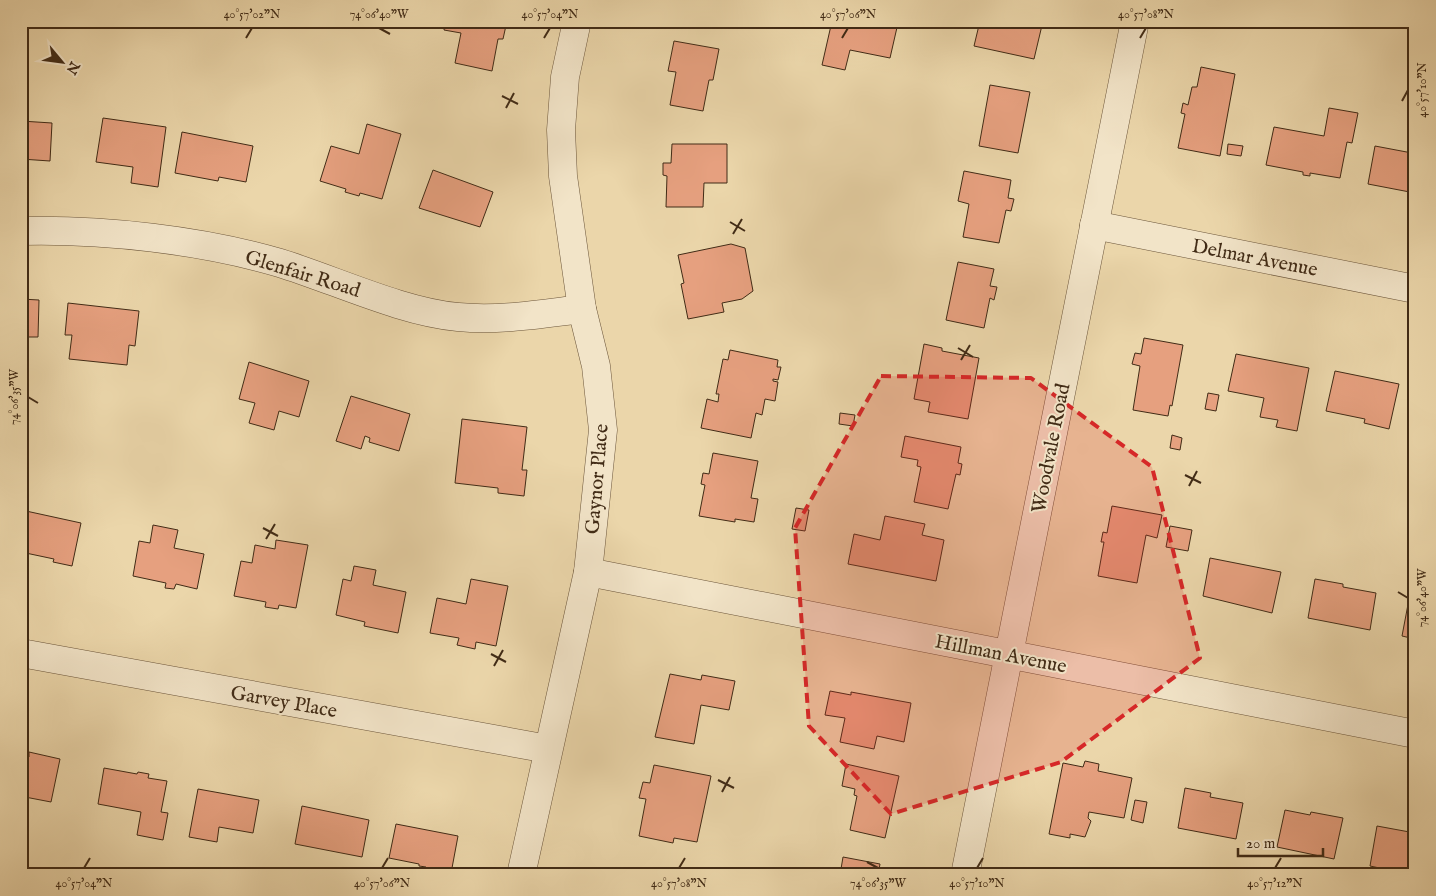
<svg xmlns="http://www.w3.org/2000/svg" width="1436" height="896" font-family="'IM FELL English',serif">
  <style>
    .building { fill: #e6a07f; stroke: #412b16 }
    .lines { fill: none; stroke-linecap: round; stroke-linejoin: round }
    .minor-casing { stroke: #6c563b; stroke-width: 29 }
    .minor { stroke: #f2e4c8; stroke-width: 28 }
    .marked { fill: #d62828; fill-opacity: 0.2; stroke: #d62828; stroke-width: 4; stroke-dasharray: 10 6; stroke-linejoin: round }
    .ticks { fill: none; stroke: #412b16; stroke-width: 2 }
    .labels { text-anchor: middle; stroke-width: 4; stroke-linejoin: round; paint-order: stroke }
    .street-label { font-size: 20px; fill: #412b16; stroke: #f2e4c8 }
    .neatline { fill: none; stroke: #412b16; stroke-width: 2 }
    .ticks-label { font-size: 12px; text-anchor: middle; fill: #412b16 }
  </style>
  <rect width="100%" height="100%" fill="#ebd6aa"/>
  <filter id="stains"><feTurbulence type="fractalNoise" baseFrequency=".004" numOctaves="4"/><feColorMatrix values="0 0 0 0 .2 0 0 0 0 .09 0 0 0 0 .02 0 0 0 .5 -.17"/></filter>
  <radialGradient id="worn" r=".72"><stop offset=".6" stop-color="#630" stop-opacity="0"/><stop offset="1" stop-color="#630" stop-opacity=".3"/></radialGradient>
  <g class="building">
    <polygon points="445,21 507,21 503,39 498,39 492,71 455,63 461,33 444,30"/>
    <polygon points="832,21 898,23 890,58 850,50 845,70 822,65"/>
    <polygon points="980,21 1043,21 1034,59 974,46"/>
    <polygon points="674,41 719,49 713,80 709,80 703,111 670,105 676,72 668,71"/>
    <polygon points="1201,67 1235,74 1220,156 1178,148 1185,114 1181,113 1183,103 1188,105 1192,87 1197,87"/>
    <polygon points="990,85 1030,92 1018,153 979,146"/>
    <polygon points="1329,108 1358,113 1352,143 1347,142 1340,178 1310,173 1310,176 1303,175 1303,172 1266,165 1274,127 1324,136"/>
    <polygon points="103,118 166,127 158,187 131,183 133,167 96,162"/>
    <polygon points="21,121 52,123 50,161 21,159"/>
    <polygon points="367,124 401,134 382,199 360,193 359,196 345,192 346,189 320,181 331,146 359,154"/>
    <polygon points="182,132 253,146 246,182 219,177 218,181 175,173"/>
    <polygon points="1415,139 1415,193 1368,184 1375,146 1412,153"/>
    <polygon points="672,144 727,144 727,183 704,183 703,207 666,207 667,176 663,175 663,163 671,163"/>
    <polygon points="1228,144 1243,146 1241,156 1227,154"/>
    <polygon points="433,170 493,192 480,227 419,208"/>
    <polygon points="964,171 1011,180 1008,198 1014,199 1011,211 1006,210 999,243 963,237 969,204 958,201"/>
    <polygon points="731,244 745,248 753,291 742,299 722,303 724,312 688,319 681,284 684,283 678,255"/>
    <polygon points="958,262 994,269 990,286 997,287 994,300 990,298 984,328 946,320"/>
    <polygon points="21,299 39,300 38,337 22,337 22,359"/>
    <polygon points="68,303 139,311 135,346 129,345 127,365 69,359 72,335 65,335"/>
    <polygon points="1144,338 1183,345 1172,406 1170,405 1168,416 1133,410 1140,366 1132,364 1135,353 1141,354"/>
    <polygon points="924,344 942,348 942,351 979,358 968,419 928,412 930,402 914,399"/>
    <polygon points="730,350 778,360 777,367 781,367 778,380 773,379 773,381 778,382 775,401 765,399 762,415 756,413 751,438 701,428 707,399 718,402 719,394 716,394 723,359 728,360"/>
    <polygon points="1236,354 1309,368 1297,431 1276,427 1278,420 1260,417 1264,398 1228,391"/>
    <polygon points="249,362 309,381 299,417 279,411 274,430 249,423 255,403 239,399"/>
    <polygon points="1335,371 1399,384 1389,429 1364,423 1365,419 1326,411"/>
    <polygon points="1208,393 1219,395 1216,411 1205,409"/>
    <polygon points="351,396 410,414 399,451 369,442 370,438 365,436 361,449 336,441"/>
    <polygon points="840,413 855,415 853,426 839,424"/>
    <polygon points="462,419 527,427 522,470 527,470 524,496 498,493 498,488 455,483"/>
    <polygon points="1172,435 1182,438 1180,450 1170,448"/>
    <polygon points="905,436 961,447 958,463 962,464 960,475 956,474 948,509 914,502 921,467 917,466 918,460 901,457"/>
    <polygon points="713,453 758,461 751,498 758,499 754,522 735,519 735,522 699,516 705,485 701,484 703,473 709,474"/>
    <polygon points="1112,506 1162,515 1157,538 1146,535 1137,583 1098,576 1104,542 1101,542 1103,532 1107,533"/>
    <polygon points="796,508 809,510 805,531 792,529"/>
    <polygon points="26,511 81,523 72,566 53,562 54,559 21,552 21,535"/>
    <polygon points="885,516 925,524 922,535 944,540 936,581 848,564 854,534 880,540"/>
    <polygon points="153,525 178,530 174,548 204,554 197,589 176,584 174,589 165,588 166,583 133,576 139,541 150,543"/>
    <polygon points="1170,526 1192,530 1188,551 1166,547"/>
    <polygon points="276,540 308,545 296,608 279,605 278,609 265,607 266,602 234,596 241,561 252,563 255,545 275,549"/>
    <polygon points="1210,558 1281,572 1272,613 1203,596"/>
    <polygon points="354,566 376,570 373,585 406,592 398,633 364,626 365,622 336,615 343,579 351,581"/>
    <polygon points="1413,578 1415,578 1415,639 1402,636"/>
    <polygon points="471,579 508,586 496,646 476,642 475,649 457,645 459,638 430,633 437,598 466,604"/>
    <polygon points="1315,579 1343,584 1343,587 1376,593 1370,630 1308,618"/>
    <polygon points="670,674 701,680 702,675 735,681 729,710 701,705 694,744 655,737"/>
    <polygon points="830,691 851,695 851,692 911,703 904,742 877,736 874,749 840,742 845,718 825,715"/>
    <polygon points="29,752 60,759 51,802 25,797 24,800 21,799 21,755 29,757"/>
    <polygon points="1085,761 1099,764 1098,771 1132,778 1124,818 1089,812 1088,818 1091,821 1085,837 1070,834 1070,838 1049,834 1063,763 1083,767"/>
    <polygon points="846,764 899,776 885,838 850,830 857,796 854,795 855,789 842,786"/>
    <polygon points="654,765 711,776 697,842 674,838 673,843 639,836 646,799 639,798 643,782 650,783"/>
    <polygon points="104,768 137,774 138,772 149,774 148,778 167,781 161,812 168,813 163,840 137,835 141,812 98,804"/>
    <polygon points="1185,788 1211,793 1210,797 1243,803 1236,839 1178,828"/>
    <polygon points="198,789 259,800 253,833 219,827 217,842 189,837"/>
    <polygon points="1135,800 1147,802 1143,823 1131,820"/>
    <polygon points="302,806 369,820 362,857 295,844"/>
    <polygon points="1285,810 1310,815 1311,812 1343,818 1334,859 1277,847"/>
    <polygon points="396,824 458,836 452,868 458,869 457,875 425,875 426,867 419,866 419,864 389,858"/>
    <polygon points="1377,826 1415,833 1415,875 1388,875 1389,870 1370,866"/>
    <polygon points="843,857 880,864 878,875 840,875"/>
    <polygon points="634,871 655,875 633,875"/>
  </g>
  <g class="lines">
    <defs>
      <g id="minor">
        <polyline points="1094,225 1415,289"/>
        <path d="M21,231C103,229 202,240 280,263C335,280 402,312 458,317C500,321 540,314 582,309"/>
        <polyline points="588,572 1415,734"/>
        <polyline points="21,653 548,749"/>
        <polyline points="521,875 588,572 603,430 596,366 582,309 563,176 561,130 565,77 577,21"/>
        <polyline points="965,875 1135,21"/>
      </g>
    </defs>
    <use href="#minor" class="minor-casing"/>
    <use href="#minor" class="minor"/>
  </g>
  <path class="marked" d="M881,376L1031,378L1152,467L1200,658L1061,762L891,814L809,726L795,528Z"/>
  <path class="ticks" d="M379,28L390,34M246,38L252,28M544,38L550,28M842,38L848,28M1140,38L1146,28M502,96L518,104M1402,101L1408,90M506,108L514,93M730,222L745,231M733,234L742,219M958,348L973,357M961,360L970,345M28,397L38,403M1185,475L1201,483M1189,486L1197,471M263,528L278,536M266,539L275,524M1398,592L1408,598M491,654L506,662M494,666L503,650M718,780L734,788M722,792L730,777M867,862L878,868M84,868L90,858M382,868L388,858M679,868L685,858M977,868L983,858M1275,868L1281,858"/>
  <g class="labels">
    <g class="street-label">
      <text transform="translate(1255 257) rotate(11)" y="7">Delmar Avenue</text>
      <text transform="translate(303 273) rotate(17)" y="7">Glenfair Road</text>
      <text transform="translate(1050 448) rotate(-79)" y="7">Woodvale Road</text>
      <text transform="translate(596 479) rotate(-85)" y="7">Gaynor Place</text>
      <text transform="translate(1001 653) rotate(11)" y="7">Hillman Avenue</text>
      <text transform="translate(284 701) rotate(10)" y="7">Garvey Place</text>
    </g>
  </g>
  <rect width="1436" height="896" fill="none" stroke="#ebd6aa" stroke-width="55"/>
  <g transform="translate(62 62) rotate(119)" stroke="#f2e4c8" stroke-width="4" paint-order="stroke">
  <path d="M0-4L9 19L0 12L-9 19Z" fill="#412b16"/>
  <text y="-8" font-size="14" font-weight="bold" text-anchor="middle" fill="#412b16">N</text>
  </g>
  <path d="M1238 848v8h85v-8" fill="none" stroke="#412b16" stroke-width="2.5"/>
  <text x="1246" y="848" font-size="15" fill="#412b16" stroke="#f2e4c8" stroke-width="4" paint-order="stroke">20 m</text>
  <rect x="28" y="28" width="1380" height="840" class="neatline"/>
  <g class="ticks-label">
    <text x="252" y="18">40°57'02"N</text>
    <text x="379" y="18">74°06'40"W</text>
    <text x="550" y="18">40°57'04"N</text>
    <text x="848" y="18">40°57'06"N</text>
    <text x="1146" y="18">40°57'08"N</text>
    <text transform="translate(1422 90) rotate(-90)" y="4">40°57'10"N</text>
    <text transform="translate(14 397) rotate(-90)" y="4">74°06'35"W</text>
    <text transform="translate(1422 598) rotate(-90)" y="4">74°06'40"W</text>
    <text x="84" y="887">40°57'04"N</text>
    <text x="382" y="887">40°57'06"N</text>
    <text x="679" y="887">40°57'08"N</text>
    <text x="878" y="887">74°06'35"W</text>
    <text x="977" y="887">40°57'10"N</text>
    <text x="1275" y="887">40°57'12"N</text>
  </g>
  <rect width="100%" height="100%" filter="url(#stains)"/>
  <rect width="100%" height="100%" fill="url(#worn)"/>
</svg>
